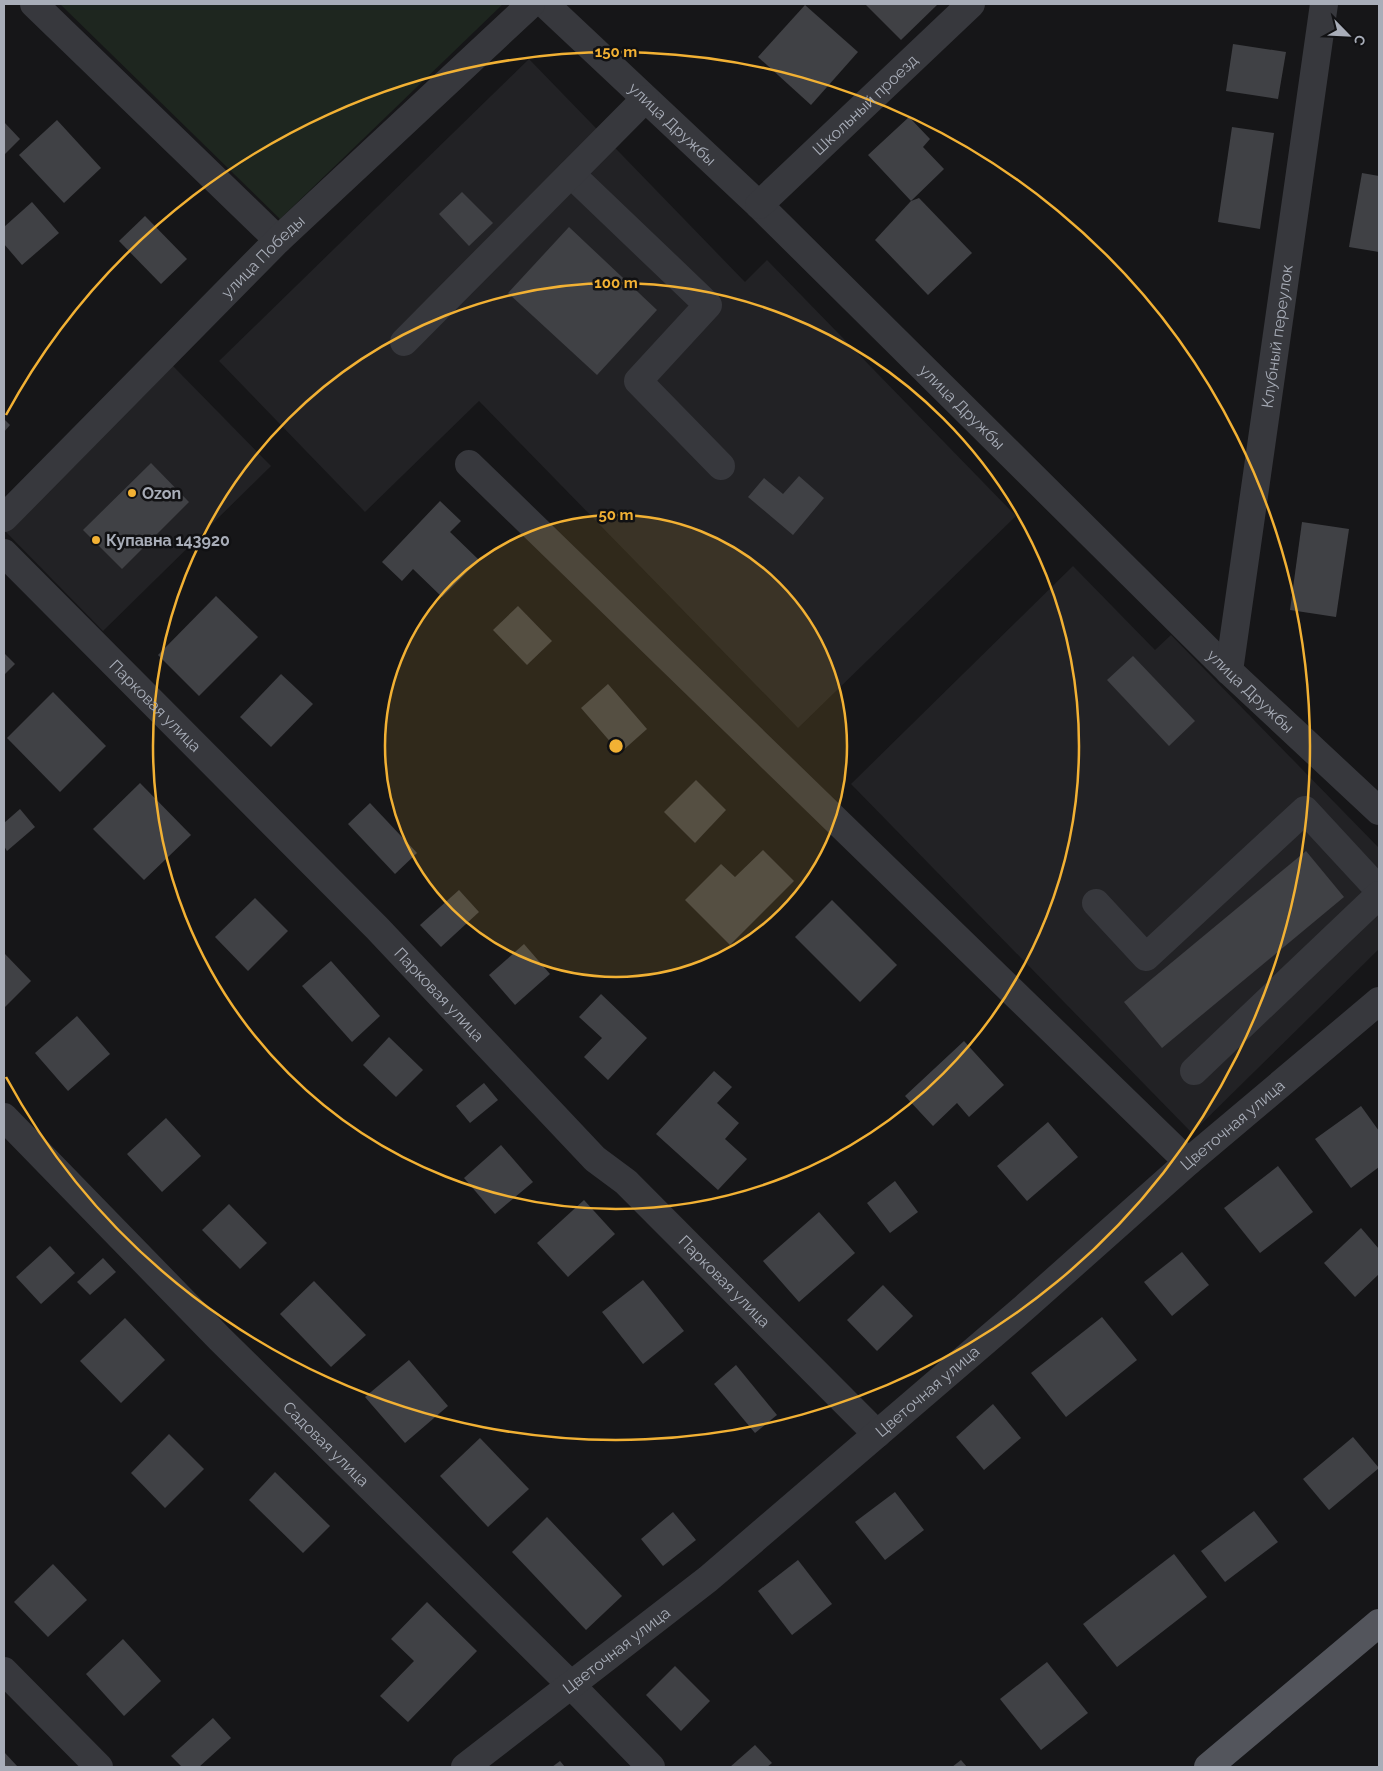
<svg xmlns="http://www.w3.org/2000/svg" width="1383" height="1771" font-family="Raleway,sans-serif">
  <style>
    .built { fill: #222225 }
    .green { fill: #1e261f }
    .building { fill: #404145 }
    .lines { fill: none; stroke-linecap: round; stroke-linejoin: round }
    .minor { stroke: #37383d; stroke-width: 28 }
    .major { stroke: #53555c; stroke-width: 28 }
    .ring { fill: none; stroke: #f2b134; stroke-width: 2.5 }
    .poi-dot { fill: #f2b134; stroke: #111113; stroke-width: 2 }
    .labels { text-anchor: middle; stroke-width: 5; stroke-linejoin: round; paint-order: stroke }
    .street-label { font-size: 16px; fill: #a8adb8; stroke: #111113 }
    .poi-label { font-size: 16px; font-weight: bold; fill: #a8adb8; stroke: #111113; text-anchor: start }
    .centre { fill: #f2b134; stroke: #111113; stroke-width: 2.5 }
    .ring-label { font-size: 15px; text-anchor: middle; font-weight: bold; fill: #f2b134; stroke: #111113; stroke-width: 5; stroke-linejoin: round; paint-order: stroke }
  </style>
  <rect width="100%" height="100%" fill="#161618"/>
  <g class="built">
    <polygon points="529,59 745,282 767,260 1016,516 798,728 479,401 365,512 219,361"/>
    <polygon points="172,365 271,466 103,631 4,530"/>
    <polygon points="1073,566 1155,650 1171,635 1379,848 1379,949 1192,1133 851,784"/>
  </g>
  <polygon class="green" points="60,4 503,4 280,219"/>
  <g class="building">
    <polygon points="865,4 938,4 901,40"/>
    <polygon points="805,5 858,52 811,105 758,57"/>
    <polygon points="1233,44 1286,52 1278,99 1226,91"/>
    <polygon points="909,117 930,139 923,147 944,169 911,201 868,155"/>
    <polygon points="57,120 101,168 64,203 19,155"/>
    <polygon points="4,122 20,139 4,155"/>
    <polygon points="1232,127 1274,133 1260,229 1218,222"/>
    <polygon points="1362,173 1379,176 1379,252 1349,247"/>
    <polygon points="462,192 493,223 469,246 439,214"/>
    <polygon points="919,198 972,253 928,295 875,240 911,201"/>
    <polygon points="32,202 59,233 22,265 4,244 4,227"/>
    <polygon points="145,216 187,259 161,284 119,241"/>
    <polygon points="569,227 657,310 597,375 508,293"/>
    <polygon points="4,419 10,425 4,432"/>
    <polygon points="151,463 189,502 122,569 83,530"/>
    <polygon points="799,476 824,498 793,535 748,497 764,478 783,494"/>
    <polygon points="440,501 461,521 450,532 479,560 442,597 413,569 402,581 382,562"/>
    <polygon points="1302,522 1349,529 1336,617 1290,610"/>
    <polygon points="216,596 258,637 199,696 158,655"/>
    <polygon points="518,606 552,641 527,665 493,630"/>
    <polygon points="4,653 15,664 4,675"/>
    <polygon points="1133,656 1195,721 1169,746 1107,680"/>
    <polygon points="281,674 313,704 271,747 240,717"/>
    <polygon points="608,684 647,729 620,753 581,708"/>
    <polygon points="53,692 106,746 60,792 7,738"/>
    <polygon points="696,780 726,810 695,843 664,812"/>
    <polygon points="140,783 191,835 144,880 93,829"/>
    <polygon points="370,803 417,853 395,874 348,824"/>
    <polygon points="20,809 35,827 7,851 4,846 4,823"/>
    <polygon points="763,850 794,881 730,945 685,900 721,864 735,877"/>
    <polygon points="1306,851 1344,897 1162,1048 1124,1002"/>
    <polygon points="459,890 479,912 441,947 420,925"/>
    <polygon points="255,898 288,931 248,971 215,937"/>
    <polygon points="832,900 897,965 860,1002 795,937"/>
    <polygon points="524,944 550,974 515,1005 489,975"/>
    <polygon points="4,953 31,981 4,1008"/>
    <polygon points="331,961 380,1016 352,1042 302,986"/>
    <polygon points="601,994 647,1038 608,1080 584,1057 602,1038 579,1017"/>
    <polygon points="77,1016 110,1054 68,1091 35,1053"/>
    <polygon points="389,1037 423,1070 396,1097 363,1065"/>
    <polygon points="964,1041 1004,1085 969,1117 957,1103 933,1126 905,1096"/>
    <polygon points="714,1071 732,1087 717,1103 739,1123 725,1139 747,1159 718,1190 656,1134"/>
    <polygon points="484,1083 498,1100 470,1123 456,1106"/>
    <polygon points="1361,1106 1379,1131 1379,1167 1351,1188 1315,1139"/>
    <polygon points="166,1118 201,1156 162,1192 127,1154"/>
    <polygon points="1048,1122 1078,1157 1027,1201 997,1166"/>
    <polygon points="501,1145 533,1182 495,1214 464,1178"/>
    <polygon points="1278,1166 1313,1212 1260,1253 1224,1208"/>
    <polygon points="895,1181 918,1212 890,1233 867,1203"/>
    <polygon points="584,1200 615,1234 568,1277 537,1243"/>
    <polygon points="229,1204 267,1243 240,1269 202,1230"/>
    <polygon points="819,1212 855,1253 799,1302 763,1261"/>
    <polygon points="1361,1228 1379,1249 1379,1274 1355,1297 1324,1263"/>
    <polygon points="50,1246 75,1273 41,1304 16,1277"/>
    <polygon points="1182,1252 1209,1285 1172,1316 1144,1282"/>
    <polygon points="103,1258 116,1272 90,1295 77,1282"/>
    <polygon points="643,1280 684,1331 643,1364 602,1312"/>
    <polygon points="314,1281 366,1335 331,1367 280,1314"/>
    <polygon points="883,1285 913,1316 877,1351 847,1320"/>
    <polygon points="1102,1317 1137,1360 1066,1417 1031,1373"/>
    <polygon points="125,1318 165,1360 121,1403 80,1361"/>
    <polygon points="409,1360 448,1406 405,1443 365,1397"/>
    <polygon points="736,1365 777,1415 755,1433 714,1384"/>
    <polygon points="993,1404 1021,1438 984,1470 956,1437"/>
    <polygon points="169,1434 204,1469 165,1508 131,1473"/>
    <polygon points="1353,1437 1379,1468 1329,1510 1303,1479"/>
    <polygon points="480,1438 529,1489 488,1527 440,1476"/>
    <polygon points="275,1472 330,1526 303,1553 249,1500"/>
    <polygon points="895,1492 924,1530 885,1560 855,1522"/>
    <polygon points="1254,1511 1278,1542 1225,1582 1201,1551"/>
    <polygon points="673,1512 696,1540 663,1566 641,1539"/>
    <polygon points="547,1517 622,1596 586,1630 512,1552"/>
    <polygon points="1174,1554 1207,1597 1117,1667 1083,1624"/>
    <polygon points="798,1560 832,1604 792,1635 758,1591"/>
    <polygon points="53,1564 87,1600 48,1637 14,1602"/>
    <polygon points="427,1602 477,1651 408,1722 380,1696 414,1661 391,1639"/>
    <polygon points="123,1639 161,1681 124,1716 86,1674"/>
    <polygon points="1047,1662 1088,1713 1041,1750 1000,1699"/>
    <polygon points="675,1666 710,1701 681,1731 646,1695"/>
    <polygon points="213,1718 231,1738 199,1767 182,1767 171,1756"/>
    <polygon points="755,1745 772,1763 767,1767 730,1767"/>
    <polygon points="4,1752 18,1767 4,1767"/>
    <polygon points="961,1760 967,1767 952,1767"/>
    <polygon points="560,1761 565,1767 552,1767"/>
  </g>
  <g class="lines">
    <g class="minor">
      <polyline points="34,4 278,240"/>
      <path id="s1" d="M545,4L759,205L1229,671L1379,811"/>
      <polyline points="571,174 708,305 638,381 721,466"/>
      <path id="s2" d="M759,205L971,4"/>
      <polyline points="404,342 645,99"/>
      <polyline points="469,464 1188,1162"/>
      <path id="s3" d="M4,518L278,240L531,4"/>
      <path id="s4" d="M4,553L377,928L595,1159L626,1182L877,1434"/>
      <path id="s5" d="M1229,671L1324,4"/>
      <polyline points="1096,903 1146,957 1305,810 1379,890"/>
      <polyline points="1194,1071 1379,895"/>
      <path id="s6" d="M4,1117L220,1339L571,1685L651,1767"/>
      <polyline points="4,1671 99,1767"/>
      <path id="s7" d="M465,1767L708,1579L1025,1307L1188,1162L1379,1001"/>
    </g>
    <polyline class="major" points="1208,1767 1379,1623"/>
  </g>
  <circle cx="616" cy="746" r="231" fill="#f2b134" fill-opacity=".12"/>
  <g class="ring">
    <circle cx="616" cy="746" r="231"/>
    <circle cx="616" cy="746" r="463"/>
    <path d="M6 415A694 694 0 1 1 6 1077"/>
  </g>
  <g class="poi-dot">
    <circle cx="132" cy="493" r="5"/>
    <circle cx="96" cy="540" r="5"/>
  </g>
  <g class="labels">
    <g class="street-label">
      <text dy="6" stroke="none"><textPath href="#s2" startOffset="146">Школьный проезд</textPath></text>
      <text dy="6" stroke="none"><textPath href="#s1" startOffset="175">улица Дружбы</textPath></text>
      <text dy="6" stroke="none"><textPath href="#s3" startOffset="368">улица Победы</textPath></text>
      <text dy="6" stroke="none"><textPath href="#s5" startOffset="338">Клубный переулок</textPath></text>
      <text dy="6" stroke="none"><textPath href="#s1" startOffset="580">улица Дружбы</textPath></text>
      <text dy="6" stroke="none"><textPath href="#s1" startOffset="985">улица Дружбы</textPath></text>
      <text dy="6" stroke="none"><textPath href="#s4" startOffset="215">Парковая улица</textPath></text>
      <text dy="6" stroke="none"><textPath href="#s4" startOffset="620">Парковая улица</textPath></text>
      <text dy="6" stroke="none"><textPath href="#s7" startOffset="1001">Цветочная улица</textPath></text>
      <text dy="6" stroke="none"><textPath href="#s4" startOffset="1025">Парковая улица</textPath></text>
      <text dy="6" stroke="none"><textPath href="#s7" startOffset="596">Цветочная улица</textPath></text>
      <text dy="6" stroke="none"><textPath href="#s6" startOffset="459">Садовая улица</textPath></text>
      <text dy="6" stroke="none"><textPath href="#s7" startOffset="191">Цветочная улица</textPath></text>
    </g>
    <g class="poi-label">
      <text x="142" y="499">Ozon</text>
      <text x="106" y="546">Купавна 143920</text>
    </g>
  </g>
  <circle cx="616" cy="746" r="8" class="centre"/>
  <g class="ring-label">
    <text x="616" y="57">150 m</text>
    <text x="616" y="288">100 m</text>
    <text x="616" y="520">50 m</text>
  </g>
  <rect width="1383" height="1771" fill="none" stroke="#a8adb8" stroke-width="10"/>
  <g transform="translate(1348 35) rotate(114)" stroke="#111113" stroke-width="4" paint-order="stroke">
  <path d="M0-4L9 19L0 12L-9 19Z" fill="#a8adb8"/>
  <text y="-8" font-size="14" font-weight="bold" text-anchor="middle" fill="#a8adb8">С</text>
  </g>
</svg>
